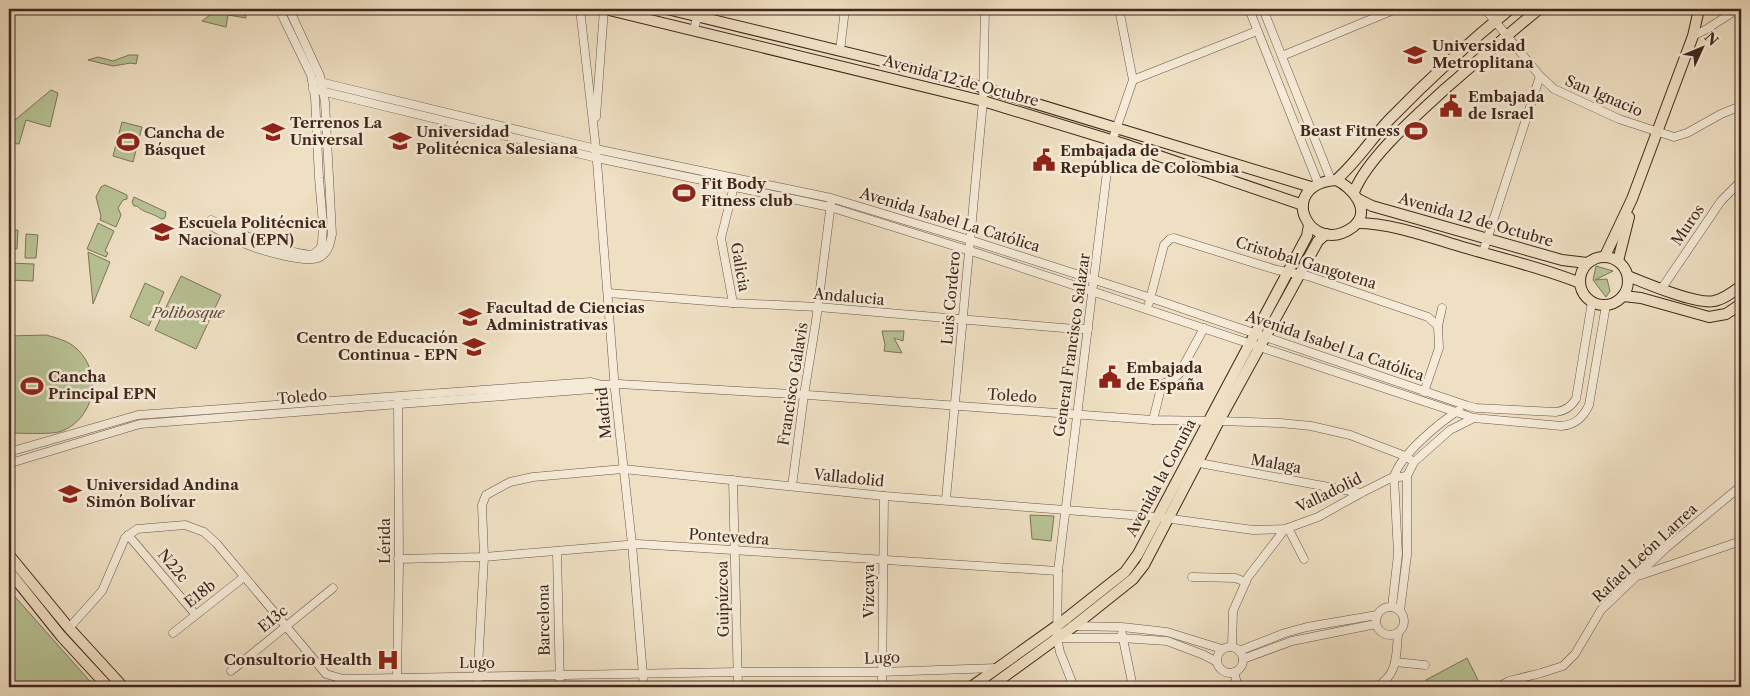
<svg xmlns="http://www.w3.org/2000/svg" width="1750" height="696" font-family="'Libre Caslon Text',serif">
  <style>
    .green { fill: #b8c294; stroke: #7d7458 }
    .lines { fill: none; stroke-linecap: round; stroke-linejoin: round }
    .minor-casing { stroke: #6d5546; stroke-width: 9 }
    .major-casing { stroke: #42271d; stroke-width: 12 }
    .minor { stroke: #f5ebd8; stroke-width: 8 }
    .major { stroke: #efe0c3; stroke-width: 10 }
    .labels { text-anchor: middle; stroke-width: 5; stroke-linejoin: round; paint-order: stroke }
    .poi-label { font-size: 15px; font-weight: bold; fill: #42271d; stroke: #f5ebd8; text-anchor: start }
    .street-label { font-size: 15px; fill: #42271d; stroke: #f5ebd8 }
    .park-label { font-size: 15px; font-style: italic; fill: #604e3b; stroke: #f5ebd8 }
  </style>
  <rect width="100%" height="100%" fill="#efe0c3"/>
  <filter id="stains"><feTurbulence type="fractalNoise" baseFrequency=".004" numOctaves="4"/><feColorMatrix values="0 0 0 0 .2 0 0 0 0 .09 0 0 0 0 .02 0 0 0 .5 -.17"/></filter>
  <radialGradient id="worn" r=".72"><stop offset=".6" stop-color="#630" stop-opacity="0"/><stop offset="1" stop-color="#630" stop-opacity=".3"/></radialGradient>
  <g class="green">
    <polygon points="218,9 244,9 246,18 228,15 226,27 202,21"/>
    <polygon points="129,55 138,55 136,64 131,63 113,66 88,60 98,57 113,61"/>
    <polygon points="51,90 58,93 50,127 26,120 19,144 9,143 9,125"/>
    <polygon points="122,122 142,127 133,162 113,156"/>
    <polygon points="105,185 127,195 127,199 123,200 118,208 121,215 116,227 100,220 101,216 96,197 101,187"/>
    <path d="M134,197L166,212L165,218L161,219C154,213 143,213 137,206H134L132,202Z"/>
    <polygon points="98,223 114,231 105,251 108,253 106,257 87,249"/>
    <polygon points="9,230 18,230 17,249 9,248"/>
    <polygon points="26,234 38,235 36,258 25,258"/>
    <polygon points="88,252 110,262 93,304"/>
    <polygon points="9,263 34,264 33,281 9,280"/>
    <polygon points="1596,266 1613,271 1595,280 1607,279 1610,291 1606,297 1593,280"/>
    <polygon points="181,276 221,295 196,349 155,330"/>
    <polygon points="145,283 164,292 149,326 130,317"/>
    <polygon points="882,331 904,331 903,341 894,338 902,353 884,351 885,345"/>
    <path d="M46,335C57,338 69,341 77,349C103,373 95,418 62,431C53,435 21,433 9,433V336Z"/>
    <polygon points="1030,515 1054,516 1051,541 1032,539"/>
    <polygon points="9,590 95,687 9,687"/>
    <polygon points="1467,658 1480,684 1474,687 1430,687 1426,680"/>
  </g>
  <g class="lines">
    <defs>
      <g id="minor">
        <polyline points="580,9 596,149 615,390 632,544 644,687"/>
        <polyline points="1249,9 1318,183"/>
        <polyline points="1263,9 1331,180"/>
        <polyline points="1485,9 1540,76 1554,89 1619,119 1674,137 1687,133 1721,114 1741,106"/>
        <polyline points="694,30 699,9"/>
        <polyline points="1693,36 1705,30 1738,9"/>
        <polyline points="840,51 845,9"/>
        <polyline points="1282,56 1396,9"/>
        <path d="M312,80L596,149L831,198L970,240L1148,297L1468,406L1476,408L1556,412C1565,411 1571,407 1576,399L1592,302"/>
        <polyline points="1133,80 1257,31"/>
        <path d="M313,89L597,158L830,207L977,253L1474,418L1561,426C1575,425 1583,418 1589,405L1606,305"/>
        <polyline points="596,117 604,9"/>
        <path d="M211,220C244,235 276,251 312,255L320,249L322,244L323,224L319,178L315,97L311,75L279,9"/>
        <path d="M209,225C222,232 234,239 248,245C261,250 308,265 320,257C329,252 330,243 332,234L325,102L320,76L289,9"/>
        <polyline points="1483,252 1540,76"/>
        <polyline points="1662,288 1721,201 1741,181"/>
        <polyline points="608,293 733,303 818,307 1075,329 1088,329"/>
        <polyline points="733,303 721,238 735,182"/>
        <polyline points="1149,303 1164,245 1170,239 1174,238 1277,270 1308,276 1428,317 1438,326 1439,348 1424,392"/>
        <polyline points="1438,326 1442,308"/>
        <polyline points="1153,420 1162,384 1172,380 1179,374 1204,328"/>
        <polyline points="9,452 138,415 591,382 602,385 619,384 808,395 1153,420 1219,421 1280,423 1311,426 1350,435 1405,456 1414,462"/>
        <polyline points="1194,462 1361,493"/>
        <polyline points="9,466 14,462 140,424 593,389 602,385"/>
        <polyline points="733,480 738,687"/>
        <polyline points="792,486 804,395 816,321 831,203"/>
        <polyline points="946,499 983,101 985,9"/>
        <polyline points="1288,528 1304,559"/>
        <polyline points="128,535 196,615"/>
        <polyline points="557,552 560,687"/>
        <polyline points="398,559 484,557 638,544 1058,571"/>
        <polyline points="1641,575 1741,541"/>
        <polyline points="1192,577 1235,578 1246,582"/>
        <circle cx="1390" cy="621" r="14"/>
        <path d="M1392,607L1398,554L1394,477C1400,455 1439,423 1459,410"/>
        <polyline points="1400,611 1407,555 1407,476 1414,462 1450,430 1474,418"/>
        <polyline points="1072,626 1122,627 1167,632 1222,649"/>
        <polyline points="69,628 102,591 125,538 137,529 185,525 204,532 217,544 326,674 343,679 738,672 880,672 997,668"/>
        <polyline points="173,633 244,577"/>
        <polyline points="1122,634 1133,687"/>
        <polyline points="1057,638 1121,638 1167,641 1204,655 1217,662"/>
        <circle cx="1230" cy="660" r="13"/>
        <polyline points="1232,647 1233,611 1248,577 1285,529"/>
        <polyline points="1239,651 1285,633 1307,627 1377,615"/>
        <polyline points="1243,659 1292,641 1376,624"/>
        <polyline points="1395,662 1425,665"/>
        <polyline points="231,671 333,588"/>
        <polyline points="1234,672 1238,687"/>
        <polyline points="395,687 397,677 399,564 398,400"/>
        <polyline points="477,687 484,557 482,505 486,495 510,482 533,477 623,469 884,496 1157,517 1253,530 1285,529 1318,517 1361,493 1391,478 1407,476"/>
        <polyline points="882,687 884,496"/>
        <polyline points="1074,687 1060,652 1057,638 1058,571 1110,147 1133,80 1119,9"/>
        <path d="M1376,687C1398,675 1396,656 1398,634"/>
        <polyline points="1498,687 1509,681 1541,673 1563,666 1575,654 1601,610 1666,548 1741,486"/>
      </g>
      <g id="major">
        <polyline points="605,9 983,101 1124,144 1303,205"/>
        <polyline points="667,9 882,61 981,87 1311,187"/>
        <path d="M1336,180C1356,163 1371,139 1389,120C1427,81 1468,43 1510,9"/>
        <path d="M1336,180C1352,187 1373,211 1353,227C1310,259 1274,185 1336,180Z"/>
        <path d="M1354,192C1368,157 1417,115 1445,89C1476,62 1507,35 1539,9"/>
        <polyline points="1358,199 1372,206 1562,260 1587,263"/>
        <path d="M1357,223C1392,223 1432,238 1466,248C1504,259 1543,268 1580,283"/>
        <polyline points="1605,256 1632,199 1693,36 1699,9"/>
        <circle cx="1604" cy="281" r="24"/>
        <polyline points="1618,261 1629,217"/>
        <path d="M1628,276C1645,283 1697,305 1714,301C1724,299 1733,292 1741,286"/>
        <polyline points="1623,296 1641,298 1709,317 1726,314 1741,304"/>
        <polyline points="9,555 69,628 123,687"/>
        <polyline points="9,571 61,636 108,687"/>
        <polyline points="971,687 1058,625 1125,572 1138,554 1307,236 1309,225"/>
        <polyline points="990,687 1074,626 1133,579 1144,565 1219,421 1318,241 1326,234"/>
      </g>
    </defs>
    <use href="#minor" class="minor-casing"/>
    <use href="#major" class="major-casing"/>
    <use href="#minor" class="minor"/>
    <use href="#major" class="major"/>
  </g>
  <defs>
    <symbol id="university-bare" viewBox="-9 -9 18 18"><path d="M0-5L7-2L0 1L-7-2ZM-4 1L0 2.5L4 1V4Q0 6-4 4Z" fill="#8f2418" stroke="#f5ebd8" stroke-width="2.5" paint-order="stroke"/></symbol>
    <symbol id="civic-bare" viewBox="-9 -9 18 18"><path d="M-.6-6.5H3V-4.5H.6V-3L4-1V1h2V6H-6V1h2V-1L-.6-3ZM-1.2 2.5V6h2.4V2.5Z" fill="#8f2418" stroke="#f5ebd8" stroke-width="2.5" paint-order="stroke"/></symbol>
    <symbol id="stadium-bare" viewBox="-9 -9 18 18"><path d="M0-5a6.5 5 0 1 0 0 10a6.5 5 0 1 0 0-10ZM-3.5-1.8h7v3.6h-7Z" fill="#8f2418" stroke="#f5ebd8" stroke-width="2.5" paint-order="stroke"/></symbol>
    <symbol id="hospital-bare" viewBox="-9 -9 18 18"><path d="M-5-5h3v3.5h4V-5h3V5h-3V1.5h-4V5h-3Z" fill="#8f2418" stroke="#f5ebd8" stroke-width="2.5" paint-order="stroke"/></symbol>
  </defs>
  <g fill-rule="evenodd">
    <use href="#university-bare" x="1399" y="39" width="32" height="32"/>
    <use href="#civic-bare" x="1435" y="90" width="32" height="32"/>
    <use href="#stadium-bare" x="1400" y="115" width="32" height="32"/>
    <use href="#university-bare" x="257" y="116" width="32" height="32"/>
    <use href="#university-bare" x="384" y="125" width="32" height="32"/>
    <use href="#stadium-bare" x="112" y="126" width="32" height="32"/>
    <use href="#civic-bare" x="1028" y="144" width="32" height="32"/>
    <use href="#stadium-bare" x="668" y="177" width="32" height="32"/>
    <use href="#university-bare" x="146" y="216" width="32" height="32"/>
    <use href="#university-bare" x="454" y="301" width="32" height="32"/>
    <use href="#university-bare" x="458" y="331" width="32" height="32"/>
    <use href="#civic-bare" x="1094" y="361" width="32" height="32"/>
    <use href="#stadium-bare" x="16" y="370" width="32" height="32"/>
    <use href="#university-bare" x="54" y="478" width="32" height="32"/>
    <use href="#hospital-bare" x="372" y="644" width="32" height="32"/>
  </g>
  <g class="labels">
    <g class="poi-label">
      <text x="1432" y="51">Universidad<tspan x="1432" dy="17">Metroplitana</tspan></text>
      <text x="1468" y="102">Embajada<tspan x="1468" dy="17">de Israel</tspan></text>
      <text x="290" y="128">Terrenos La<tspan x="290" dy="17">Universal</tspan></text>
      <text x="1400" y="136" text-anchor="end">Beast Fitness</text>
      <text x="416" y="137">Universidad<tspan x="416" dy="17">Politécnica Salesiana</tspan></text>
      <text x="144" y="138">Cancha de<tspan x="144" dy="17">Básquet</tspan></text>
      <text x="1060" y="156">Embajada de<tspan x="1060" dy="17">República de Colombia</tspan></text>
      <text x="701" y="189">Fit Body<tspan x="701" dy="17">Fitness club</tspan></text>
      <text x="178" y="228">Escuela Politécnica<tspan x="178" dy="17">Nacional (EPN)</tspan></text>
      <text x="486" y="313">Facultad de Ciencias<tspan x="486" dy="17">Administrativas</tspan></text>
      <text x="458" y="343" text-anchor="end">Centro de Educación<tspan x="458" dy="17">Continua - EPN</tspan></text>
      <text x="1126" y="373">Embajada<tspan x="1126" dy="17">de España</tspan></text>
      <text x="48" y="382">Cancha<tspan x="48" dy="17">Principal EPN</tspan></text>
      <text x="86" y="490">Universidad Andina<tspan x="86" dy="17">Simón Bolívar</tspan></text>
      <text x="372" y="665" text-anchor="end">Consultorio Health</text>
    </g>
    <g class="street-label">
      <text transform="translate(961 81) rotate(15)" y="5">Avenida 12 de Octubre</text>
      <text transform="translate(1604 96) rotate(23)" y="5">San Ignacio</text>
      <text transform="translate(950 220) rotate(17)" y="5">Avenida Isabel La Católica</text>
      <text transform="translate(1476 220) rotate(16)" y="5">Avenida 12 de Octubre</text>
      <text transform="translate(1688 225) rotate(-56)" y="5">Muros</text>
      <text transform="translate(1306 263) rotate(17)" y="5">Cristobal Gangotena</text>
      <text transform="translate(740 267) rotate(80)" y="5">Galicia</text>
      <text transform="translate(849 297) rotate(5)" y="5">Andalucia</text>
      <text transform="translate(951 298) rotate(-85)" y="5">Luis Cordero</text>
      <text transform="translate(1072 345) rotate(-82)" y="5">General Francisco Salazar</text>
      <text transform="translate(1335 346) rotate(19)" y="5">Avenida Isabel La Católica</text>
      <text transform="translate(793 384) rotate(-81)" y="5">Francisco Galavis</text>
      <text transform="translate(1012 396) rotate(4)" y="5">Toledo</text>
      <text transform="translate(302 397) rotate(-5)" y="5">Toledo</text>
      <text transform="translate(604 413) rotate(-95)" y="5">Madrid</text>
      <text transform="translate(1276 464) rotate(10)" y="5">Malaga</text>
      <text transform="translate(849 478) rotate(6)" y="5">Valladolid</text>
      <text transform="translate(1161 478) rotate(-62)" y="5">Avenida la Coruña</text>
      <text transform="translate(1329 493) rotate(-26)" y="5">Valladolid</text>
      <text transform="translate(729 537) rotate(4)" y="5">Pontevedra</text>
      <text transform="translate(385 541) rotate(-90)" y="5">Lérida</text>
      <text transform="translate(1645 553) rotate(-43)" y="5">Rafael León Larrea</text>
      <text transform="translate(173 566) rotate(50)" y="5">N22c</text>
      <text transform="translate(869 591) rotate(-90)" y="5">Vizcaya</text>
      <text transform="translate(200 594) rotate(-38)" y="5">E18b</text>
      <text transform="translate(723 599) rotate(-91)" y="5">Guipúzcoa</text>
      <text transform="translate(273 619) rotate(-39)" y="5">E13c</text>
      <text transform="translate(544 620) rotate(-91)" y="5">Barcelona</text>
      <text transform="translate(882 658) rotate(-2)" y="5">Lugo</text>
      <text x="477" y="668">Lugo</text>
    </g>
    <g class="park-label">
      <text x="188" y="318">Polibosque</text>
    </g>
  </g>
  <rect width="1750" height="696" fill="none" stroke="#efe0c3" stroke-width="30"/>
  <rect x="10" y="10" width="1730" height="676" fill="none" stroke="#42271d" stroke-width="2.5"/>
  <rect x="15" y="15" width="1720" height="666" fill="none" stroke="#42271d"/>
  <g transform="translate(1702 48) rotate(46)" stroke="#f5ebd8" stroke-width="4" paint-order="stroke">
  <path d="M0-4L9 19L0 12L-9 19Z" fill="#42271d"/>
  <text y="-8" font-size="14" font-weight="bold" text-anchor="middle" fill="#42271d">N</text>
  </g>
  <rect width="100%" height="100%" filter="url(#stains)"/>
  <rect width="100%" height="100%" fill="url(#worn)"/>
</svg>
